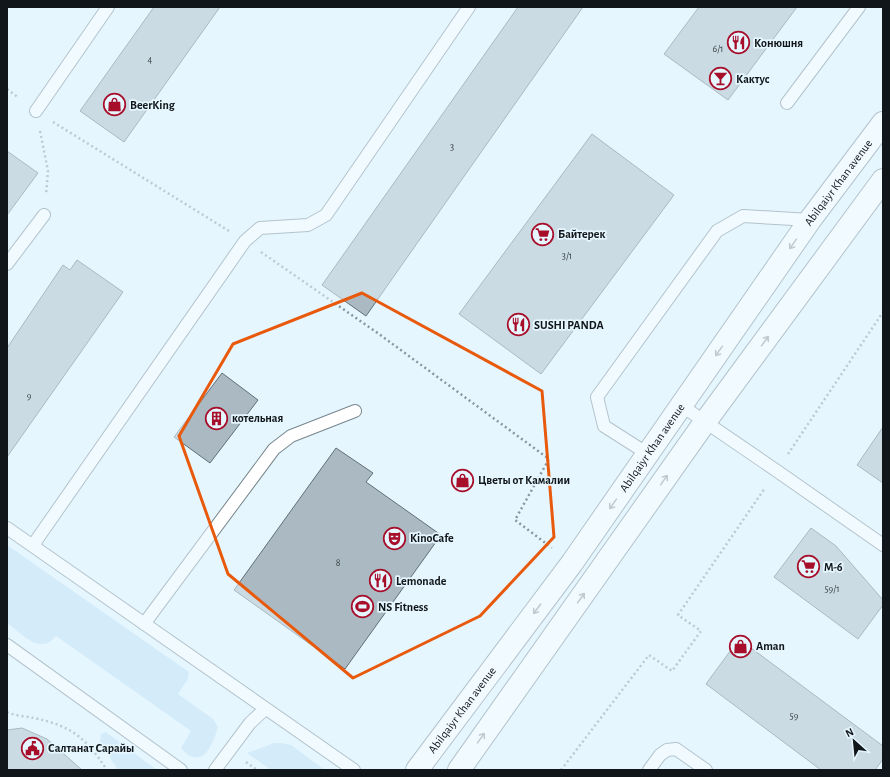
<svg xmlns="http://www.w3.org/2000/svg" width="890" height="777" font-family="'Alegreya Sans',sans-serif">
  <style>
    .green { fill: #bee1f4 }
    .building { fill: #abbac2; stroke: #616f77 }
    .lines { fill: none; stroke-linecap: round; stroke-linejoin: round }
    .lane-casing { stroke: #77868d; stroke-width: 14 }
    .secondary-casing { stroke: #77868d; stroke-width: 24 }
    .path { stroke: #8a969c; stroke-width: 2.5; stroke-dasharray: 2 3; stroke-linecap: butt }
    .lane { stroke: #fff; stroke-width: 12 }
    .secondary { stroke: #fff; stroke-width: 22 }
    .oneway { stroke: #939698 }
    .marked { fill: none; stroke: #e8590c; stroke-width: 3; stroke-linejoin: round }
    .labels { text-anchor: middle; stroke-width: 3.5; stroke-linejoin: round; paint-order: stroke }
    .number-label { font-size: 10px; fill: #373f43 }
    .poi-label { font-size: 12px; font-weight: bold; fill: #101619; stroke: #e6f6ff; text-anchor: start }
    .street-label { font-size: 12px; fill: #101619; stroke: #e6f6ff }
  </style>
  <rect width="100%" height="100%" fill="#e6f6ff"/>
  <g class="green">
    <path d="M7,545L189,672L188,679L178,694L213,719L218,727C215,737 207,764 191,756C187,755 184,751 181,748L191,731L56,636C53,639 49,644 43,644C33,646 15,629 7,623Z"/>
    <polygon points="106,732 157,770 118,770 100,742 101,734"/>
    <polygon points="274,743 282,743 291,745 325,770 271,770 247,753"/>
  </g>
  <g class="building">
    <polygon points="154,7 220,7 124,142 80,111"/>
    <polygon points="518,7 583,7 366,316 322,285"/>
    <polygon points="699,7 797,7 728,100 664,54"/>
    <polygon points="592,134 674,195 541,374 459,314"/>
    <polygon points="7,151 38,173 7,215"/>
    <polygon points="77,260 123,292 7,457 7,348 63,265 70,270"/>
    <polygon points="222,373 258,400 210,463 174,437"/>
    <polygon points="883,427 883,483 857,465"/>
    <polygon points="336,448 373,473 366,482 441,535 345,669 234,590"/>
    <polygon points="811,528 836,546 883,600 883,605 858,639 774,577"/>
    <polygon points="739,639 883,746 883,759 875,770 821,770 706,684"/>
    <polygon points="22,728 47,739 82,770 7,770 7,730"/>
  </g>
  <g class="lines">
    <defs>
      <g id="lane">
        <polyline points="787,103 859,7"/>
        <polyline points="36,111 108,7"/>
        <polyline points="7,264 44,215"/>
        <polyline points="682,406 777,471 883,545"/>
        <polyline points="648,454 604,426 597,397 717,231 743,216 810,220"/>
        <polyline points="7,528 354,770"/>
        <polyline points="33,545 245,241 260,228 308,225 326,215 469,7"/>
        <polyline points="144,624 274,449 291,436 355,411"/>
        <polyline points="7,645 181,770"/>
        <polyline points="215,770 250,723 265,709"/>
        <polyline points="649,770 660,755 667,750 676,749 706,770"/>
      </g>
      <g id="secondary">
        <path id="s1" d="M417,770L572,563L810,220L883,123"/>
        <polyline points="459,770 705,422 883,180"/>
      </g>
    </defs>
    <use href="#lane" class="lane-casing"/>
    <use href="#secondary" class="secondary-casing"/>
    <g class="path">
      <polyline points="7,89 19,98"/>
      <polyline points="53,122 229,231"/>
      <polyline points="40,131 48,171 46,195"/>
      <polyline points="261,252 379,334 549,459 515,520 552,548"/>
      <polyline points="788,454 883,312"/>
      <path d="M7,712C15,716 26,716 34,718C72,726 86,738 107,770"/>
      <polyline points="246,762 257,770"/>
      <polyline points="561,770 649,655 672,671 701,631 678,615 765,488"/>
    </g>
    <use href="#lane" class="lane"/>
    <use href="#secondary" class="secondary"/>
  </g>
  <defs><path id="oneway-shaft" d="M-6 0H5M1.5-3L5.5 0L1.5 3" fill="none" stroke-width="1.6" stroke-linecap="round" stroke-linejoin="round"/></defs>
  <g class="oneway">
    <use href="#oneway-shaft" transform="translate(793 244) rotate(125)"/>
    <use href="#oneway-shaft" transform="translate(765 341) rotate(-54)"/>
    <use href="#oneway-shaft" transform="translate(719 351) rotate(125)"/>
    <use href="#oneway-shaft" transform="translate(664 480) rotate(-55)"/>
    <use href="#oneway-shaft" transform="translate(613 504) rotate(125)"/>
    <use href="#oneway-shaft" transform="translate(581 598) rotate(-54)"/>
    <use href="#oneway-shaft" transform="translate(537 609) rotate(127)"/>
    <use href="#oneway-shaft" transform="translate(481 738) rotate(-55)"/>
  </g>
  <path d="M0 0H890V777H0ZM362,293L542,391L554,537L480,616L353,678L228,574L179,436L233,344Z" fill="#e6f6ff" fill-opacity=".55" fill-rule="evenodd"/>
  <path class="marked" d="M362,293L542,391L554,537L480,616L353,678L228,574L179,436L233,344Z"/>
  <defs>
    <symbol id="restaurant-ring" viewBox="-11 -11 22 22"><circle r="9.5" fill="#e6f6ff" stroke="#a70e2a" stroke-width="1.5"/><path d="M-5-6h1v4h1v-4h1v4h1v-4h1v5L-1.5 .5V6h-2V.5L-5-1ZM5-6V6H3V1.5H1.5Q1.5-4 5-6Z" fill="#a70e2a"/></symbol>
    <symbol id="bar-ring" viewBox="-11 -11 22 22"><circle r="9.5" fill="#e6f6ff" stroke="#a70e2a" stroke-width="1.5"/><path d="M-6-5H6L.8 .8V4.5H3.5V6h-7V4.5H-.8V.8Z" fill="#a70e2a"/></symbol>
    <symbol id="shop-ring" viewBox="-11 -11 22 22"><circle r="9.5" fill="#e6f6ff" stroke="#a70e2a" stroke-width="1.5"/><path d="M-5-2.5h2.3a2.7 3.5 0 0 1 5.4 0H5L5.5 6h-11ZM-1.5-2.5h3a1.5 2.3 0 0 0-3 0Z" fill="#a70e2a"/></symbol>
    <symbol id="supermarket-ring" viewBox="-11 -11 22 22"><circle r="9.5" fill="#e6f6ff" stroke="#a70e2a" stroke-width="1.5"/><path d="M-6-5.5h2.5l.6 2H6L4.5 2H-2.5L-4.4-4H-6ZM-1.5 3.2a1.3 1.3 0 1 0 .1 0ZM3 3.2a1.3 1.3 0 1 0 .1 0Z" fill="#a70e2a"/></symbol>
    <symbol id="building-ring" viewBox="-11 -11 22 22"><circle r="9.5" fill="#e6f6ff" stroke="#a70e2a" stroke-width="1.5"/><path d="M-4-6H4V6H1V3H-1V6H-4ZM-2.5-4.3h1.7v1.8h-1.7ZM.8-4.3h1.7v1.8H.8ZM-2.5-1h1.7V.8h-1.7ZM.8-1h1.7V.8H.8Z" fill="#a70e2a"/></symbol>
    <symbol id="theatre-ring" viewBox="-11 -11 22 22"><circle r="9.5" fill="#e6f6ff" stroke="#a70e2a" stroke-width="1.5"/><path d="M-5-5.5Q0-4 5-5.5V0Q5 5 0 6Q-5 5-5 0ZM-3.3-2.5H-1v1.5H-3.3ZM1-2.5H3.3v1.5H1ZM-2.8 1Q0 5.5 2.8 1Z" fill="#a70e2a"/></symbol>
    <symbol id="stadium-ring" viewBox="-11 -11 22 22"><circle r="9.5" fill="#e6f6ff" stroke="#a70e2a" stroke-width="1.5"/><path d="M0-5a6.5 5 0 1 0 0 10a6.5 5 0 1 0 0-10ZM-3.5-1.8h7v3.6h-7Z" fill="#a70e2a"/></symbol>
    <symbol id="civic-ring" viewBox="-11 -11 22 22"><circle r="9.5" fill="#e6f6ff" stroke="#a70e2a" stroke-width="1.5"/><path d="M-.6-6.5H3V-4.5H.6V-3L4-1V1h2V6H-6V1h2V-1L-.6-3ZM-1.2 2.5V6h2.4V2.5Z" fill="#a70e2a"/></symbol>
  </defs>
  <g fill-rule="evenodd">
    <use href="#restaurant-ring" x="726" y="30" width="25" height="25"/>
    <use href="#bar-ring" x="708" y="66" width="25" height="25"/>
    <use href="#shop-ring" x="102" y="92" width="25" height="25"/>
    <use href="#supermarket-ring" x="530" y="222" width="25" height="25"/>
    <use href="#restaurant-ring" x="506" y="312" width="25" height="25"/>
    <use href="#building-ring" x="204" y="406" width="25" height="25"/>
    <use href="#shop-ring" x="450" y="468" width="25" height="25"/>
    <use href="#theatre-ring" x="382" y="526" width="25" height="25"/>
    <use href="#supermarket-ring" x="796" y="554" width="25" height="25"/>
    <use href="#restaurant-ring" x="368" y="568" width="25" height="25"/>
    <use href="#stadium-ring" x="350" y="594" width="25" height="25"/>
    <use href="#shop-ring" x="728" y="634" width="25" height="25"/>
    <use href="#civic-ring" x="20" y="736" width="25" height="25"/>
  </g>
  <g class="labels">
    <g class="number-label">
      <text x="718" y="52">6/1</text>
      <text x="150" y="63">4</text>
      <text x="452" y="150">3</text>
      <text x="567" y="259">3/1</text>
      <text x="29" y="399">9</text>
      <text x="338" y="566">8</text>
      <text x="832" y="592">59/1</text>
      <text x="794" y="719">59</text>
    </g>
    <g class="poi-label">
      <text x="754" y="47">Конюшня</text>
      <text x="736" y="83">Кактус</text>
      <text x="130" y="109">BeerKing</text>
      <text x="558" y="238">Байтерек</text>
      <text x="534" y="329">SUSHI PANDA</text>
      <text x="232" y="422">котельная</text>
      <text x="478" y="484">Цветы от Камалии</text>
      <text x="410" y="542">KinoCafe</text>
      <text x="824" y="571">M-6</text>
      <text x="396" y="585">Lemonade</text>
      <text x="378" y="611">NS Fitness</text>
      <text x="756" y="650">Aman</text>
      <text x="48" y="752">Салтанат Сарайы</text>
    </g>
    <g class="street-label">
      <text dy="4" stroke="none"><textPath href="#s1" startOffset="723">Abilqaiyr Khan avenue</textPath></text>
      <text dy="4" stroke="none"><textPath href="#s1" startOffset="399">Abilqaiyr Khan avenue</textPath></text>
      <text dy="4" stroke="none"><textPath href="#s1" startOffset="75">Abilqaiyr Khan avenue</textPath></text>
    </g>
  </g>
  <rect width="890" height="777" fill="none" stroke="#101619" stroke-width="16"/>
  <g transform="translate(854 741) rotate(333)" stroke="#e6f6ff" stroke-width="3" paint-order="stroke">
  <path d="M0-3L7 15L0 10L-7 15Z" fill="#101619"/>
  <text y="-6" font-size="11" font-weight="bold" text-anchor="middle" fill="#101619">N</text>
  </g>
</svg>
